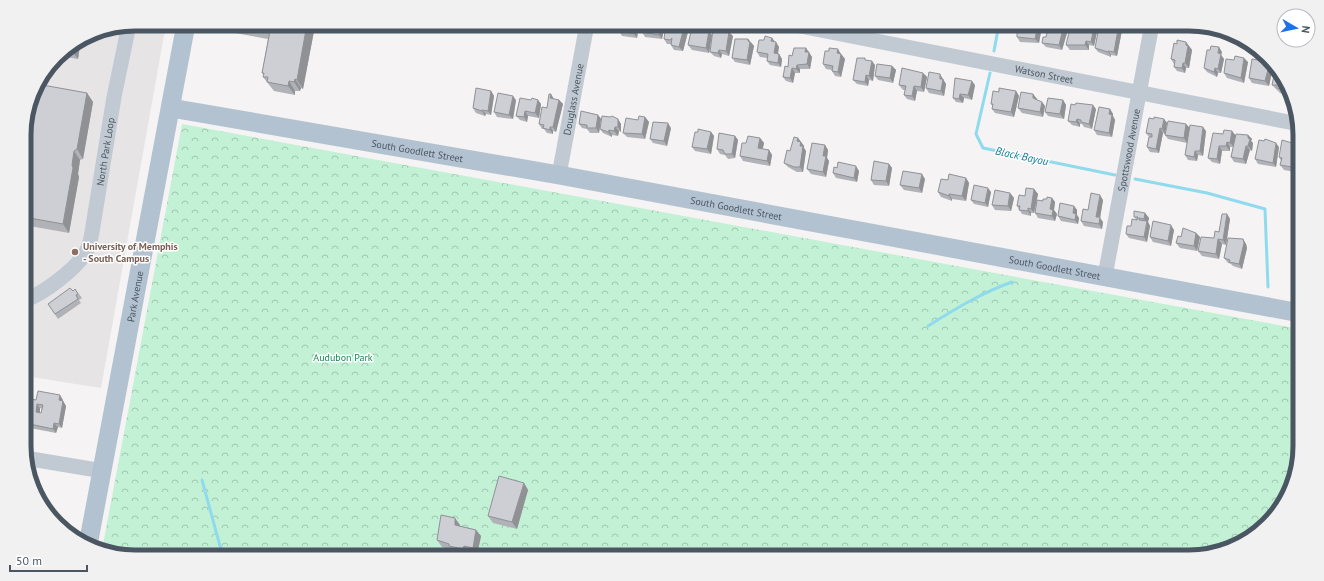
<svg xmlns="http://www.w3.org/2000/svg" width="1324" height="581" font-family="'PT Sans',sans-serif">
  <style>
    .education { fill: #e6e4e5 }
    .park { fill: url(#park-crowns) }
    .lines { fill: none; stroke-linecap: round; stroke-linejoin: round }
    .stream { stroke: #90daee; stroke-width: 3 }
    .minor { stroke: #c1cad2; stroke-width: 15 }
    .major { stroke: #b3c2d1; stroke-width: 19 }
    .wall { fill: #b0b2b7; fill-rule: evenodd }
    .shaded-wall { fill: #909195 }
    .building { fill: #cdcfd5; stroke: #909195; fill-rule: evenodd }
    .education-dot { fill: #8d6e63; stroke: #fff; stroke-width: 1.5 }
    .labels { text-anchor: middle; stroke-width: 3; stroke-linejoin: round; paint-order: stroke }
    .street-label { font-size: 10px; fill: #4a5661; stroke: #fff }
    .education-label { font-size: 10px; font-weight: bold; fill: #785e54; stroke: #fff; text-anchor: start }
    .park-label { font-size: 10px; fill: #17864f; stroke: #fff }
    .water-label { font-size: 11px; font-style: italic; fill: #0c7c9b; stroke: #fff }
    .rim { fill: none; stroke: #4a5661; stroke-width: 5 }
  </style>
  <defs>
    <pattern id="park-crowns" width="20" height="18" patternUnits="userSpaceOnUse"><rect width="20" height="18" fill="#c3f1d5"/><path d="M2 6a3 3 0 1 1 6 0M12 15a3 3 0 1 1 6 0" fill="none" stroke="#a0c6b0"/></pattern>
  </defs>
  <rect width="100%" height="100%" fill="#f5f3f3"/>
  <polygon class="education" points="135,24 166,24 101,388 25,376 24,127 36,86 62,52 93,32"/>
  <polygon class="park" points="182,124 1300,329 1300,446 1292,488 1256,534 1196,557 135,557 102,550"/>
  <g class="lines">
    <g class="stream">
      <polyline points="994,51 999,24"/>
      <polyline points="990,73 976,134 983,148 1115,175"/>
      <polyline points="1135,179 1207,193 1265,209 1268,287"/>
      <path d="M928,326C955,309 981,293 1012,282"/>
      <polyline points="202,480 223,557"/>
    </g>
    <g class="minor">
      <path id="s1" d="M790,24L1299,124"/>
      <path id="s2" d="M559,175L587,24"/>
      <path id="s3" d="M1105,276L1152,24"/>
      <path id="s4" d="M25,300C43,294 78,268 87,250C90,245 91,237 92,232L114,97L129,25"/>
      <polyline points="25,458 103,471"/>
    </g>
    <g class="major">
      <path id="s5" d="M171,108L559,175L1300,313"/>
      <path id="s6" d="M88,545L186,24"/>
    </g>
  </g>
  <g class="wall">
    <polygon points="224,24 320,24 322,27 321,32 314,31 303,89 301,88 300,91 295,91 295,95 274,91 263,77 264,75 262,73 268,39 229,32"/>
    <polygon points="381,24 400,24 399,27"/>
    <polygon points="536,24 549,24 547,31 539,29"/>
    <polygon points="555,24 578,24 577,28 575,29 566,27 565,31 558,30 555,25"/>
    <polygon points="620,24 639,24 637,38 622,36 619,31"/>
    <polygon points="665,24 662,39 645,37 642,32"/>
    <polygon points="682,24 688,32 683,51 674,50 671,45 671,44 667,44 664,39"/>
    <polygon points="964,24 983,24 982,27 979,26 978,30 966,28"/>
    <polygon points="1040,24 1042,26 1039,43 1020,42 1017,37 1019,26"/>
    <polygon points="1109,24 1122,24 1123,25 1117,56 1111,55 1111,57 1098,52 1095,48 1102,32 1108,29"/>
    <polygon points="1081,30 1097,32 1094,46 1089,45 1089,50 1070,50 1066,45"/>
    <polygon points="1067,33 1062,50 1046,47 1042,43"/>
    <polygon points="712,35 709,53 692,50 688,45"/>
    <polygon points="733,36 729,56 722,54 721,58 714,56 710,52"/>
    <polygon points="772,38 779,47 778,54 779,54 782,59 781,67 770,65 767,61 767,58 760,57 757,52 764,40"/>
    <polygon points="81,39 78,59 59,56 62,52"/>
    <polygon points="748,39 754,46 750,65 735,62 732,58"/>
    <polygon points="1186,42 1192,50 1189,68 1186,68 1185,73 1177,71 1174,67 1174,64 1171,59 1177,44"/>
    <polygon points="806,48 812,57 810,69 800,69 800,73 795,73 793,83 786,81 783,77 792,56"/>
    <polygon points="1222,52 1221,55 1224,59 1221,73 1218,73 1217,77 1207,72 1204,68"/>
    <polygon points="841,54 845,59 841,77 835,76 832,71 832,70 826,69 823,64"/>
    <polygon points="867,60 875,65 873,81 869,80 868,86 857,84 853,80"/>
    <polygon points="1234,60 1248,62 1244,83 1227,78 1224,73"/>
    <polygon points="1270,62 1273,67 1269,86 1252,83 1249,78"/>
    <polygon points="892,66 896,70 893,83 878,80 875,76"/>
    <polygon points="1278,70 1287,91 1286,91 1286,94 1280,93 1272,85"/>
    <polygon points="923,73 927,77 924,92 917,91 915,101 907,99 904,95 905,90 903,90 899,85"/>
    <polygon points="944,79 943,80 946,84 944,96 929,93 926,88"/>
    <polygon points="975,85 972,100 964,98 963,103 956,102 953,98"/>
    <polygon points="491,91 494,96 491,115 486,114 485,116 476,113 473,108"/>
    <polygon points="1016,91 1019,96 1014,117 995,113 992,109 993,106 991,104 999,92"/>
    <polygon points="87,93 93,102 83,159 80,160 78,174 79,177 69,233 24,225 24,145"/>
    <polygon points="1033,94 1037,99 1036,100 1042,102 1045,106 1043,117 1022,113 1018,108"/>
    <polygon points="554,99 559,100 563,104 556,132 553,131 553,134 547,133 544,129 542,129 539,124 547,108"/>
    <polygon points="516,100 513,119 497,117 494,112"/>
    <polygon points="531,100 538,100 541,104 539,118 528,116 527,122 520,120 516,116"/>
    <polygon points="1063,100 1066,105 1064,119 1048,116 1045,112"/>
    <polygon points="1096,109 1092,129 1084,127 1082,124 1080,124 1080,127 1072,125 1068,121"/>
    <polygon points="1110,109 1113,114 1113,116 1115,120 1112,137 1097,135 1094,130"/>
    <polygon points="598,115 601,119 599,133 590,133 587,129 582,128 579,124"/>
    <polygon points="645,117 649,122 645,139 627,137 623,133 638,120"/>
    <polygon points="618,119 621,124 621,132 619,131 618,136 612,135 612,137 603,133 600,129"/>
    <polygon points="1154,119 1164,119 1167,123 1165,134 1163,133 1159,153 1150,152 1147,147 1149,137 1146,133"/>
    <polygon points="1186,124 1187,143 1168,139 1165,135"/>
    <polygon points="671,128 667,146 653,143 650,139"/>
    <polygon points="1206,131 1203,156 1198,155 1197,161 1188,160 1185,155"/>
    <polygon points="1232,131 1235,135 1248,135 1252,139 1251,141 1253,143 1252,151 1250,150 1246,164 1234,162 1231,157 1233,147 1230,147 1230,151 1222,151 1220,164 1212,162 1208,158 1223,134"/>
    <polygon points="711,132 714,136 711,154 695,151 692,147"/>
    <polygon points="735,136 738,140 735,158 728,159 725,155 720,154 717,149"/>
    <polygon points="760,138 764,143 762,149 769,150 772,155 770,166 743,161 740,156 746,143"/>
    <polygon points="798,138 804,146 804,148 806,151 803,172 797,172 788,167 784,163"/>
    <polygon points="825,145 828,150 827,158 829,161 826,177 811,174 807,169"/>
    <polygon points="1299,145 1299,157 1298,157 1295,172 1284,170 1280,165 1281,161 1279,157"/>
    <polygon points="1279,147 1276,167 1258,164 1255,159"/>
    <polygon points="889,164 892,168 889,186 874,185 871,180"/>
    <polygon points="859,171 857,182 836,178 833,173"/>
    <polygon points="966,178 969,183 966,201 952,199 952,201 941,197 938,192 948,180"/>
    <polygon points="925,179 922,193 904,190 900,185"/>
    <polygon points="1034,189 1038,194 1034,213 1031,213 1031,216 1022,214 1017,206 1025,196"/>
    <polygon points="991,192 988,207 974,204 971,200"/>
    <polygon points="1010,193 1014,198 1011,211 995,210 992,205"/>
    <polygon points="1052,198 1055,202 1054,210 1057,214 1055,221 1038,218 1035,213 1043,201"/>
    <polygon points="1103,200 1100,218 1103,222 1102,229 1084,226 1081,221 1088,210"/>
    <polygon points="1074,206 1077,210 1077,215 1079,218 1078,224 1061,221 1058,216"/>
    <polygon points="1145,213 1149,218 1148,222 1150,226 1147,242 1129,238 1126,234 1136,219 1134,217"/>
    <polygon points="1227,214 1230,219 1226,245 1222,244 1219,259 1202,256 1198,251 1214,238 1219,232"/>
    <polygon points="1174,230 1171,246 1153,242 1150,237"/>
    <polygon points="1196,233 1200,237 1197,251 1180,248 1176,243 1181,237"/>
    <polygon points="1243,239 1246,244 1247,248 1242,269 1233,266 1231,264 1228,263 1224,258"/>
    <polygon points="75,289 82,298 79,300 81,303 58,319 48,304 73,291"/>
    <path d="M25,398L36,400H63V401L66,406L62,428L58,427L56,433L25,427ZM40,408L42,409L41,413H40Z"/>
    <polygon points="524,483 528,490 517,529 493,523 488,516"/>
    <polygon points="460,525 460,526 476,530 481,536 477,555 469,553 468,556 454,553 451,550 442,547 437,540"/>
  </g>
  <g class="shaded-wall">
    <polygon points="307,24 309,24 314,31 303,89 297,80"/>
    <polygon points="315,24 320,24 322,27 321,32"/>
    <polygon points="397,24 400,24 399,27"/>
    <polygon points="544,24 549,24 547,31 544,27"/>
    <polygon points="562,24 564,24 566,27 565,31 562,26"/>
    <polygon points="574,24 578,24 577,28"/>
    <polygon points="635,24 639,24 637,38 634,34"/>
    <polygon points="661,24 665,24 662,39 659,35"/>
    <polygon points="681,24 682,24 688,32 683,51 679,47"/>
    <polygon points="975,24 977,24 979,26 978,30 975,25"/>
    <polygon points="1038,24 1040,24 1042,26 1039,43 1035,39"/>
    <polygon points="1063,24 1067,24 1067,33 1062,50 1059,45"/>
    <polygon points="1119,24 1122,24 1123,25 1117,56 1114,52"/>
    <polygon points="1094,27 1097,32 1094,46 1091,42"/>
    <polygon points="709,31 712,35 709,53 706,48"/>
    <polygon points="729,32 733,36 729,56 726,51"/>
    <polygon points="772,38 775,42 771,41"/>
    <polygon points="81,39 78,59 71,50 72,45"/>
    <polygon points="748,39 754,46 750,65 747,60"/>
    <polygon points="1086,41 1089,45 1089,50 1085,45"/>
    <polygon points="776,42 779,47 777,58 774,53"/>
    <polygon points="1186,42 1192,50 1189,68 1185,63"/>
    <polygon points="1219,47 1222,52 1221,55 1224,59 1221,73 1218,69 1218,53"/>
    <polygon points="806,48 812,57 810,69 807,64 805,52"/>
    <polygon points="838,49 841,54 837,53"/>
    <polygon points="719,50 722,54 721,58 718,53"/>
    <polygon points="1108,51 1111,55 1111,57 1108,52"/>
    <polygon points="779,54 782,59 781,67 778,63"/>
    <polygon points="841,54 845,59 841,77 838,72"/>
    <polygon points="1244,58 1248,62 1244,83 1241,78"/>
    <polygon points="872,61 875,65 873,81 869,76"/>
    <polygon points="1270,62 1273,67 1269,86 1265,81"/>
    <polygon points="1183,63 1186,68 1185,73 1182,68"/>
    <polygon points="797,65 800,69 800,73 796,69"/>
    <polygon points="892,66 896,70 893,83 890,78"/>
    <polygon points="792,68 795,73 793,83 790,78"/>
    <polygon points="1215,68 1218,73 1217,77 1214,72"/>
    <polygon points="923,73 927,77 924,92 921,87"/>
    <polygon points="940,74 946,84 944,96 941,91 940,79"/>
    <polygon points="866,75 869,80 868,86 865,82"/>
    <polygon points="295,79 301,88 300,91 294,82"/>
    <polygon points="289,81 295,91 295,95 288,86"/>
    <polygon points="972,81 975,85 972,100 968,95"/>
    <polygon points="914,86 917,91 915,101 912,96"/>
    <polygon points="1283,87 1286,91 1286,94 1282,89"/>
    <polygon points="491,91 494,96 491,115 488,111"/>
    <polygon points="1016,91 1019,96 1014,117 1011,112"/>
    <polygon points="87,93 93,102 83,159 77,149"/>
    <polygon points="551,94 554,99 550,98"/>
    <polygon points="960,94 964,98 963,103 959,99"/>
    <polygon points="1033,94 1037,99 1036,103 1033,98"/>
    <polygon points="513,96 516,100 513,119 509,115"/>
    <polygon points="538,100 541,104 539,118 535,113"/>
    <polygon points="559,100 563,104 556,132 553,127"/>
    <polygon points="1063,100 1066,105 1064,119 1060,114"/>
    <polygon points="1042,102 1045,106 1043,117 1040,112"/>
    <polygon points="1093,105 1096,109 1092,129 1089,124"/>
    <polygon points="1110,109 1113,114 1113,116 1115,120 1112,137 1109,133 1109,114"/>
    <polygon points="482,110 486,114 485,116 482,111"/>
    <polygon points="525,111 528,116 527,122 524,117"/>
    <polygon points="598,115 601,119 599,133 596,128"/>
    <polygon points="645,117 649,122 645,139 642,134"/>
    <polygon points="618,119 621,124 621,132 618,127"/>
    <polygon points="1077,119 1080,124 1080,127 1076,122"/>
    <polygon points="1164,119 1167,123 1165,134 1162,129"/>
    <polygon points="668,123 671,128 667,146 664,141"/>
    <polygon points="1186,124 1190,128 1187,143 1184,138"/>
    <polygon points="550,127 553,131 553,134 550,130"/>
    <polygon points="615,127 619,131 618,136 614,131"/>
    <polygon points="1203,127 1206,131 1203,156 1200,151"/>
    <polygon points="1160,128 1163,133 1159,153 1156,149"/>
    <polygon points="609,130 612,135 612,137 608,132"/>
    <polygon points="1232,131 1236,136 1234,147 1230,143"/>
    <polygon points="711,132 714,136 711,154 707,149"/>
    <polygon points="1248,135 1252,139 1251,141 1253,143 1252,151 1248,146"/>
    <polygon points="735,136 738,140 735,158 732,154"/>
    <polygon points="760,138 764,143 762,153 758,148"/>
    <polygon points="798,138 804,146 804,148 806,151 803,172 800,167 797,141"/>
    <polygon points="1227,142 1230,147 1230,151 1226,146"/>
    <polygon points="1276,143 1279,147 1276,167 1273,163"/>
    <polygon points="825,145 828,150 827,158 829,161 826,177 823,172 823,156"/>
    <polygon points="1219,146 1222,151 1220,164 1217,159"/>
    <polygon points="1246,146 1250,150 1246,164 1243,159"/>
    <polygon points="769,150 772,155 770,166 767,161"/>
    <polygon points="74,151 80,160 78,174 79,177 69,233 63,224"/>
    <polygon points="1195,151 1198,155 1197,161 1194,157"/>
    <polygon points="1294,152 1298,157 1295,172 1292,167"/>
    <polygon points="889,164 892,168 889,186 886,181"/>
    <polygon points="856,166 859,171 857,182 854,178"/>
    <polygon points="922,174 925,179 922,193 919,188"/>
    <polygon points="966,178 969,183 966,201 962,196"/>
    <polygon points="988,188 991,192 988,207 985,203"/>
    <polygon points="1034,189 1038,194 1034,213 1031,209"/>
    <polygon points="1010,193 1014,198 1011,211 1008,206"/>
    <polygon points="949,194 952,199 952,201 949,196"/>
    <polygon points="1100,195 1103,200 1100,218 1103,222 1102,229 1099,224 1096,217"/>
    <polygon points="1052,198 1055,202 1054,210 1057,214 1055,221 1052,216 1050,209"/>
    <polygon points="1074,206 1077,210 1077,215 1079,218 1078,224 1075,220 1073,213"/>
    <polygon points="1028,208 1031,213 1031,216 1028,211"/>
    <polygon points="1145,213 1149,218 1148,222 1150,226 1147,242 1144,237 1147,223 1144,219"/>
    <polygon points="1227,214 1230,219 1226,245 1223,240"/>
    <polygon points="1171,225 1174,230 1171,246 1168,241"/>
    <polygon points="1196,233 1200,237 1197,251 1194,246"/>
    <polygon points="1218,239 1222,244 1219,259 1216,254"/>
    <polygon points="1243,239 1246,244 1247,248 1242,269 1239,264"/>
    <polygon points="60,395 63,400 62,405 59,400"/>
    <polygon points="63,401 66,406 62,428 59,424"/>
    <polygon points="37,404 40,408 40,417 36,412"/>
    <polygon points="54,423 58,427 56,433 53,429"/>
    <polygon points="524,483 528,490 517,529 512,522"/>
    <polygon points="42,488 45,493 44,504 41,499"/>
    <polygon points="45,500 49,505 47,514 44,507"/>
    <polygon points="455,518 460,525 459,532 455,525"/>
    <polygon points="476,530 481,536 477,555 473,548"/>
    <polygon points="464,546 469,553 468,556 463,549"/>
  </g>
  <g class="building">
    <polygon points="230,24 307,24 297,80 295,79 294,82 289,81 288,86 267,82 268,77 263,77 264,73 262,73 270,31"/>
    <polygon points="537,24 544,24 544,27"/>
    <polygon points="555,24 562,24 562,26 555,25"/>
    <polygon points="620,24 635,24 634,34 619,31"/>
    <polygon points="643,24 661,24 659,35 642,32"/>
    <polygon points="666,24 681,24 680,26 684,27 679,47 671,45 672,38 670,40 664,39"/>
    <polygon points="1019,24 1038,24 1035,39 1017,37 1017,26 1019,26"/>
    <polygon points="1049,24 1063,24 1063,29 1059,45 1042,43 1043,37 1046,37"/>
    <polygon points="1109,24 1119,24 1114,52 1108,51 1108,52 1095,48 1098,32 1102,32 1103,28 1108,29"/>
    <polygon points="1082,25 1094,27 1091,42 1086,41 1085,45 1066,45 1070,28 1081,30"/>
    <polygon points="692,27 702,30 703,28 709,31 706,48 688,45"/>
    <polygon points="713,29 729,32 726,51 719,50 718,53 710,52"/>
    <polygon points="765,36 772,38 771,41 776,42 774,53 779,54 778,63 767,61 768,54 757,52 759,40 764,40"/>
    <polygon points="735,39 748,39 748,41 750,42 747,60 732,58"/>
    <polygon points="1177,40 1186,42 1186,45 1188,46 1185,63 1183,63 1182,68 1174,67 1175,60 1171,59 1174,43 1177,44"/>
    <polygon points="72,45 71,50 66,49"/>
    <polygon points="1211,46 1219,47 1218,53 1221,54 1218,69 1215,68 1214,72 1204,68 1207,50 1210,50"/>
    <polygon points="794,48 806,48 805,52 809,52 807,64 797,65 796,69 792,68 790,78 783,77 785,66 788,67 789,55 792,56"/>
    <polygon points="829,48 838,49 837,53 841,54 838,72 832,71 833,66 823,64 825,51 829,51"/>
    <polygon points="1235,56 1244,58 1241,78 1224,73 1226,59 1234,60"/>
    <polygon points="857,58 865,58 865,60 872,61 869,76 866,75 865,82 853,80"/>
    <polygon points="1252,59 1270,62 1265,81 1249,78"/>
    <polygon points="877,64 892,66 890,78 875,76"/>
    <polygon points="902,68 923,73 921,87 914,86 912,96 904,95 906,86 899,85"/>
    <polygon points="1275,70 1278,70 1285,87 1283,87 1282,89 1277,88 1277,85 1272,85"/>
    <polygon points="929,72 940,74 940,79 943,79 941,91 926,88"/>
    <polygon points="955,78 972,81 968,95 960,94 959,99 953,98"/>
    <polygon points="37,84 87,93 77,149 74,151 72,165 73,168 63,224 24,217 24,145 35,87"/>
    <polygon points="476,88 491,91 488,111 482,110 482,111 473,108"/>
    <polygon points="999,88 1016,91 1011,112 992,109 993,104 991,104 993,91 999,92"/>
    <polygon points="1021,92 1033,94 1033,98 1042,102 1040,112 1018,108"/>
    <polygon points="498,93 513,96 509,115 494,112"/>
    <polygon points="549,94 551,94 550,98 559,100 553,127 550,127 550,130 543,128 544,125 539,124 542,107 547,108"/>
    <polygon points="520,98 531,100 532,98 538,100 535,113 525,111 524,117 516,116"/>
    <polygon points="1048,98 1063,100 1060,114 1045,112"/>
    <polygon points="1076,103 1093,105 1089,124 1081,122 1081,120 1077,119 1076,122 1068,121 1071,104 1075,105"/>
    <polygon points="1099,107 1110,109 1109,114 1112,115 1109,133 1094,130"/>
    <polygon points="581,111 598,115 596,128 587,128 587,125 579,124"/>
    <polygon points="602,116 610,117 612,116 618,119 618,127 615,127 614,131 609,130 608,132 600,129"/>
    <polygon points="639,116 645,117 642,134 623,133 626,118 638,120"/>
    <polygon points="1154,117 1164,119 1162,129 1160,128 1156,149 1147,147 1149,137 1152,137 1152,134 1146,133 1149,118 1154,119"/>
    <polygon points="1168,121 1186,124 1184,138 1165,135"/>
    <polygon points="653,122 668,123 664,141 650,139"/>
    <polygon points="1190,125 1203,127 1200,151 1195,151 1194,157 1185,155"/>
    <polygon points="698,129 711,132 707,149 692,147 695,132 698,132"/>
    <polygon points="1224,130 1232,131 1230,143 1227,142 1226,146 1219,146 1217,159 1208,158 1213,133 1223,134"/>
    <polygon points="719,133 735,136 732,154 725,154 723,150 717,149"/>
    <polygon points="1236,134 1248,135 1248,138 1250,139 1248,146 1246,146 1243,159 1231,157"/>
    <polygon points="748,136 760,138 758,148 769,150 767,161 740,156 742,143 746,143"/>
    <polygon points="794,137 798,138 797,141 801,142 800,146 803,146 800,167 794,167 784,163 787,150 790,151"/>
    <polygon points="1265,139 1276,143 1273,163 1255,159 1259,140 1264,141"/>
    <polygon points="1282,140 1299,145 1298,153 1294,152 1292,167 1280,165 1282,158 1279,157"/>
    <polygon points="812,143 825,145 823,156 826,156 823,172 807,169"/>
    <polygon points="874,161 889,164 886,181 871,180"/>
    <polygon points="838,162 856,166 854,178 833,173 834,167 837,168"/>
    <polygon points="903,171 922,174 919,188 900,185"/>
    <polygon points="949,174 966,178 962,196 949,194 949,196 938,192 941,179 948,180"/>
    <polygon points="974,185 988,188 985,203 971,200"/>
    <polygon points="1026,188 1034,189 1031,209 1028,208 1028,211 1019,210 1020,206 1017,206 1019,195 1025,196"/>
    <polygon points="995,190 1010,193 1008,206 992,205"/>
    <polygon points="1091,193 1100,195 1096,217 1100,217 1099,224 1081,221 1083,209 1088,210"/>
    <polygon points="1047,197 1052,198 1050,209 1053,210 1052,216 1035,213 1037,200 1043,201 1043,199 1047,199"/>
    <polygon points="1060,203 1074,206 1073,213 1076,214 1075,220 1058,216"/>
    <polygon points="1134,211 1145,213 1144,219 1139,218 1139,220 1147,221 1144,237 1126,234 1127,226 1131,226 1132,219 1137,220 1138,217 1134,217"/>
    <polygon points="1222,214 1227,214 1223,240 1218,239 1216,254 1198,251 1201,237 1214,238 1215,231 1219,232"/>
    <polygon points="1153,221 1171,225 1168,241 1150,237"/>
    <polygon points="1183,228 1196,233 1194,246 1176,243 1178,236 1181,237"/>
    <polygon points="1228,238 1243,239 1244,243 1239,264 1229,262 1230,260 1224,258"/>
    <polygon points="70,288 73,291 75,289 78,294 76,295 78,299 55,314 48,304"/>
    <path d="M38,391L60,395L59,400L63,401L59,424L54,423L53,429L25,423V398L36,400ZM37,404L43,405L41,413L36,412Z"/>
    <polygon points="499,476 524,483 512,522 488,516"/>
    <polygon points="36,487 42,488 41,499 45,500 44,507"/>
    <polygon points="441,515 455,518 455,525 476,530 473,548 464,546 463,549 449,546 449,544 437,540"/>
  </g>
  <circle class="education-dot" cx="75" cy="252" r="4"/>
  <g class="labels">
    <g class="street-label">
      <text dy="4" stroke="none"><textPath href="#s1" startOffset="259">Watson Street</textPath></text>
      <text dy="4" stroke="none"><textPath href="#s2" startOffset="77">Douglass Avenue</textPath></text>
      <text dy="4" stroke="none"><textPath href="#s5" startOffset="250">South Goodlett Street</textPath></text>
      <text dy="4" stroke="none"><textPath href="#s3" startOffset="128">Spottswood Avenue</textPath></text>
      <text dy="4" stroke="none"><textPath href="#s4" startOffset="181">North Park Loop</textPath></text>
      <text dy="4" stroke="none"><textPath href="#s5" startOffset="574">South Goodlett Street</textPath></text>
      <text dy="4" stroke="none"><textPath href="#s5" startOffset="898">South Goodlett Street</textPath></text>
      <text dy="4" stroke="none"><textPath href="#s6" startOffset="253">Park Avenue</textPath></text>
    </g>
    <g class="education-label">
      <text x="83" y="250">University of Memphis<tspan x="83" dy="12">- South Campus</tspan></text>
    </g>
    <g class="park-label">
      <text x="343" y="361">Audubon Park</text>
    </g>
    <g class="water-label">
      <text transform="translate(1022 156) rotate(12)" y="4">Black Bayou</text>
    </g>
  </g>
  <path d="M0 0H1324V581H0ZM135 31H1189A104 104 0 0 1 1293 135V446A104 104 0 0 1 1189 550H135A104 104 0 0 1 31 446V135A104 104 0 0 1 135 31Z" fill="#f1f1f2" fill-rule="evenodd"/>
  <path class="rim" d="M135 31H1189A104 104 0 0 1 1293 135V446A104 104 0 0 1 1189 550H135A104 104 0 0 1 31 446V135A104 104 0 0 1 135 31Z"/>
  <g transform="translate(1296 28) rotate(99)"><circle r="19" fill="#ffffff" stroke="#b7bbc0"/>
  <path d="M0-3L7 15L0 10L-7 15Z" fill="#1a73e8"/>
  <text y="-6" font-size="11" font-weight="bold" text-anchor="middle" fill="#4a5661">N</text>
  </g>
  <path d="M10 565v6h77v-6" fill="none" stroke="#4a5661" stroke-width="2"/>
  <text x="16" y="565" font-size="12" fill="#4a5661" stroke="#ffffff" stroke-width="3" paint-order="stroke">50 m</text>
</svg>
